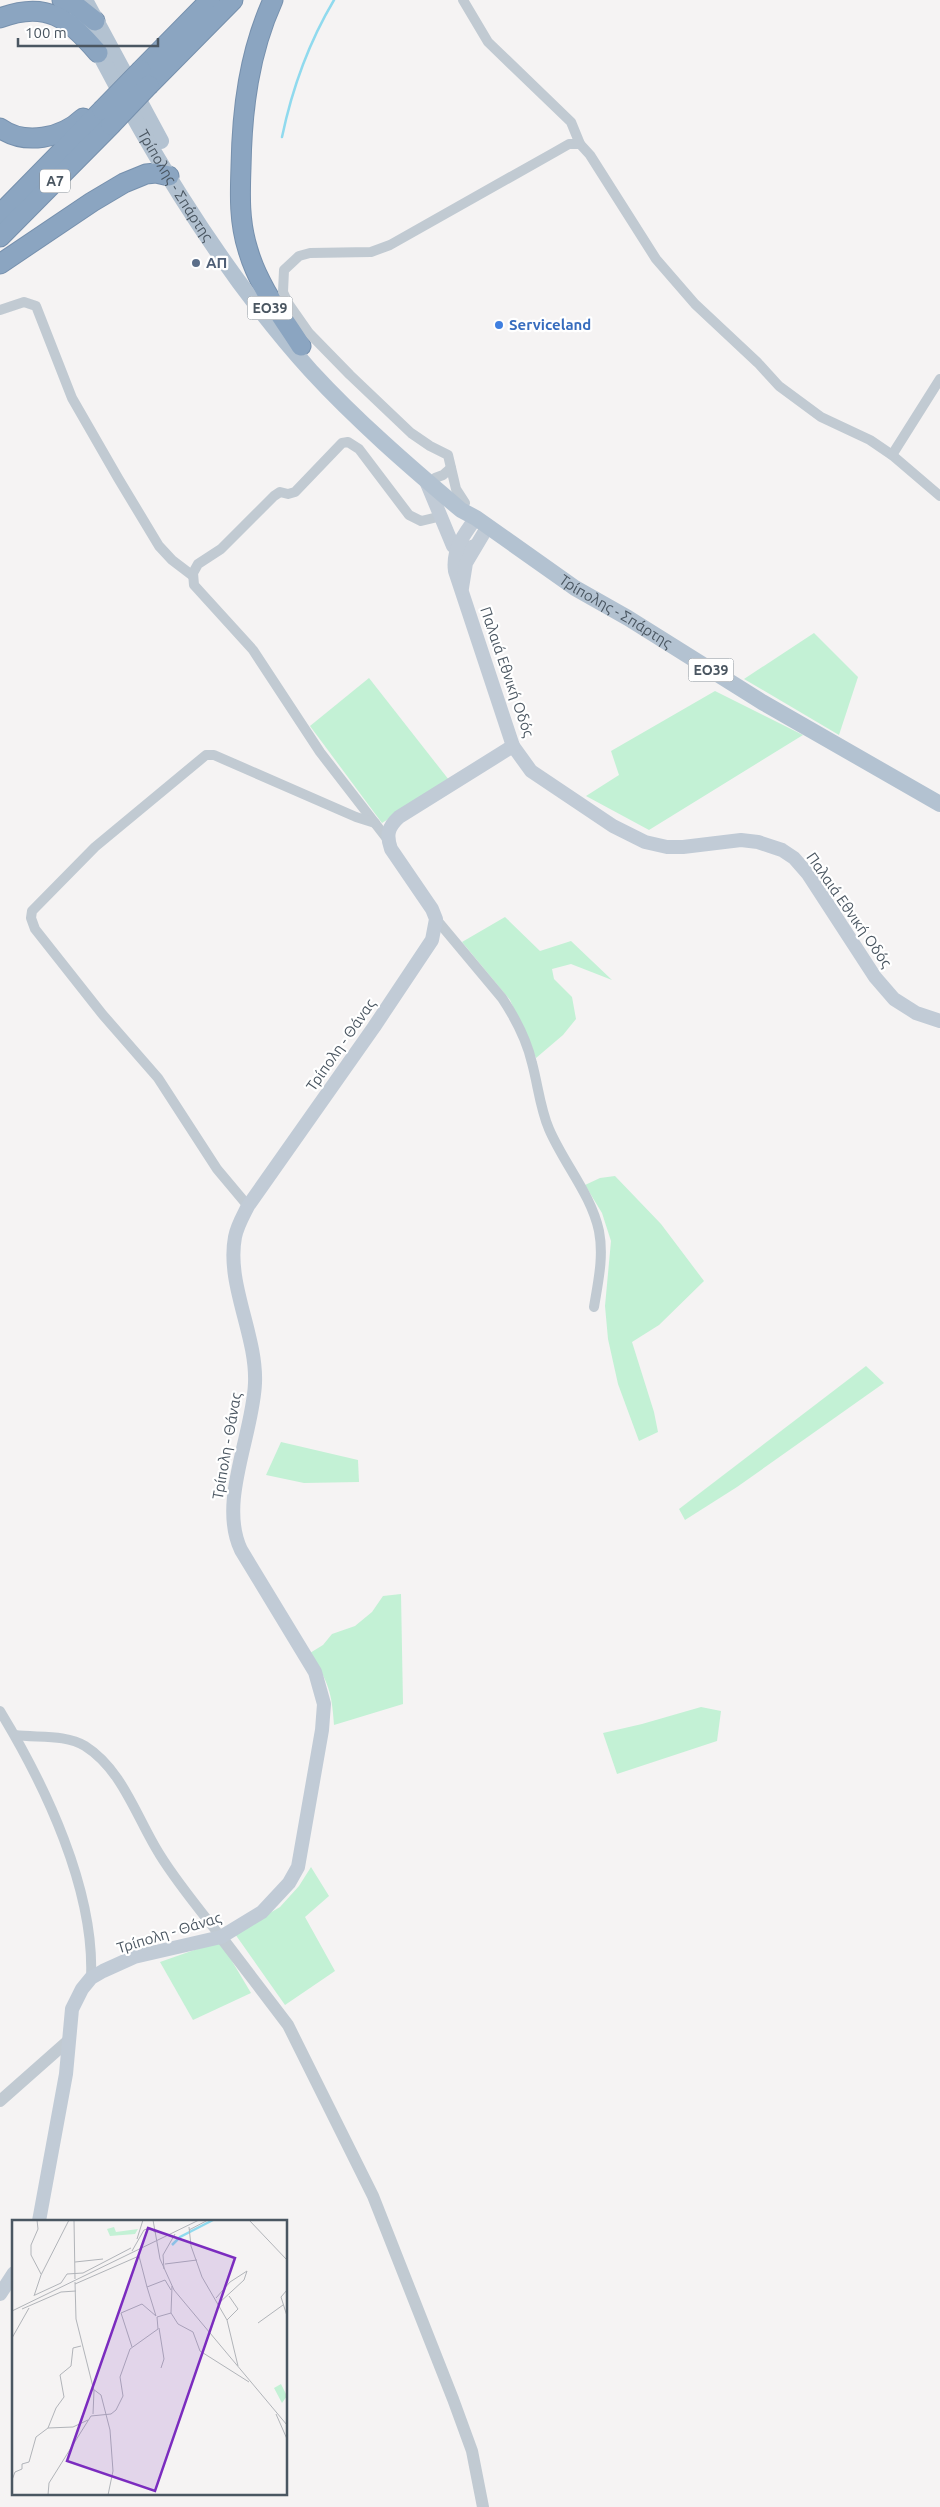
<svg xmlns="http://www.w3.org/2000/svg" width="940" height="2507" font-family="Ubuntu,sans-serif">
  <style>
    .green { fill: #c3f1d5 }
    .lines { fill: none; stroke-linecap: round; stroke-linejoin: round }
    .stream { stroke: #90daee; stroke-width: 2.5 }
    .motorway-casing { stroke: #7690ad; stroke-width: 21 }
    .minor { stroke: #c1cad2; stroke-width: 10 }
    .tertiary { stroke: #c1cad2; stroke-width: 12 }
    .secondary { stroke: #c1cbd6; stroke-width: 14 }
    .primary { stroke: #b3c2d1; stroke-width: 16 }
    .motorway { stroke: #8ba5c1; stroke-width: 19 }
    .motorway-bridge-casing { stroke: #7690ad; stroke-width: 21; stroke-linecap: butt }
    .motorway-bridge { stroke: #8ba5c1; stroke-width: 19 }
    .service-dot { fill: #5c6f8a; stroke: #fff; stroke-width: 2 }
    .shop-dot { fill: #3f7fe0; stroke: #fff; stroke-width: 2 }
    .labels { text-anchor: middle; stroke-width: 4.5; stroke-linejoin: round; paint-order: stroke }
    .shield { fill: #fff; stroke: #808990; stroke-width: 1 }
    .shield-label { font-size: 14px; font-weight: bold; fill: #4a5661 }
    .street-label { font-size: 15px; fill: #4a5661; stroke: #fff }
    .service-label { font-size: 15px; font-weight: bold; fill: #4e5e75; stroke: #fff; text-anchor: start }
    .shop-label { font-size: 15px; font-weight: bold; fill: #366cbe; stroke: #fff; text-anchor: start }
    .inset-river { fill: none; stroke: #90daee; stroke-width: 2.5 }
    .inset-road { fill: none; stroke: #b1b4b9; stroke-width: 1 }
    .view { fill: #7b2cbf; fill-opacity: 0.15; stroke: #7b2cbf; stroke-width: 2.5 }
    .inset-edge { fill: none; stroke: #4a5661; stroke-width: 2.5 }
  </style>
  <rect width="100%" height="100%" fill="#f5f3f3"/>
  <g class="green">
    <polygon points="814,633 858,677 839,735 744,679"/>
    <polygon points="369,678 449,780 382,823 310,726"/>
    <polygon points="715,691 803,735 649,830 586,796 619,775 611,751"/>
    <polygon points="505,917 540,951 571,941 612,980 571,964 552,969 554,979 572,997 576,1019 563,1035 536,1058 510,1000 462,942"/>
    <polygon points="615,1176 661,1224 704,1281 659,1325 632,1342 654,1412 658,1432 639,1441 618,1384 608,1339 605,1306 611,1241 602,1213 585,1185 600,1178"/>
    <polygon points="866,1366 884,1383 737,1487 685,1520 679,1509"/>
    <polygon points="281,1442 358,1460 359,1482 304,1483 266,1475"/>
    <path d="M401,1594L403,1704L334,1725C332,1692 328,1681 310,1653L323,1645L332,1634L355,1626L372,1612L383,1596Z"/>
    <polygon points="701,1707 721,1711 717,1741 617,1774 603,1733 642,1724"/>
    <polygon points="311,1867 329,1896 305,1917 335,1971 285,2005 235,1934 280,1907 299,1886"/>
    <polygon points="220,1941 251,1993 193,2020 160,1962"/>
  </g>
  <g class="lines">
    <path class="stream" d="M282,137C292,89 309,42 334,0"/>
    <defs>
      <g id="motorway">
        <polyline points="62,0 75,5 95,21"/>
        <path d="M273,0C249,53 242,109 241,167C240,195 239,222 248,250C258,285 281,315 301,346"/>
        <path d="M0,18C47,0 69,19 98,53"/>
        <polyline points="141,70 210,0"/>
        <polyline points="149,85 233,0"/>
        <path d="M0,128C25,146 62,138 83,118"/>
        <polyline points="0,214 102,110"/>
        <polyline points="0,237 111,125"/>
        <polyline points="0,264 92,202 124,183 146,174 156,173 169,176"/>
      </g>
    </defs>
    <use href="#motorway" class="motorway-casing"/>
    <g class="minor">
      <polyline points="463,0 488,42 571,122 580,144 590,155 656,259 695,304 758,363 779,386 821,417 870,440 892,455 940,496"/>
      <polyline points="0,310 24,302 36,306 72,398 118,478 159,546 172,560 193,576"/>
      <polyline points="892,455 940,379"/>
      <polyline points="435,478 443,475 451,468"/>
      <polyline points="465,503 456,489 448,455 430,446 411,433 350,375 309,333 288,303 283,292 284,270 299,256 310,253 371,252 390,245 555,152 569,144 580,144"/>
      <polyline points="388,840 320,752 253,650 194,585 193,573 198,564 221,549 274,496 280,492 288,494 295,492 342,443 348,442 359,449 409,515 421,521 442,516"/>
      <path d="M436,919L502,998C514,1016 527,1041 532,1063C538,1085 540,1108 549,1129C564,1164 591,1194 599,1231C604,1257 598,1282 594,1307"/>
      <polyline points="248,1206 217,1169 158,1078 103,1015 35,929 31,918 32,911 95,847 206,755 214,755 356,817 375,823"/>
      <path d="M0,1711C45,1785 95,1890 91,1978"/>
      <path d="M15,1735C37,1738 66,1734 85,1746C123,1770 137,1819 160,1855C178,1884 200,1910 221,1937"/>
    </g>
    <g class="tertiary">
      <polyline points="221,1937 288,2025 373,2196 453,2399 472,2451 483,2507"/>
      <polyline points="0,2101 69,2040"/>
    </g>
    <g class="secondary">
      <polyline points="426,481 453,546 463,550 475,546"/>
      <path d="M476,518C464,534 452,550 455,571L513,746L531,771L613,826L645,842L667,847H683L741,840L758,842L782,850L794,858L808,874L875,977L894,999L916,1013L940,1021"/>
      <polyline points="462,588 466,563 488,526"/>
      <path d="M39,2221L66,2074L72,2009L82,1989L91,1978L103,1971L134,1957L221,1937L262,1912L289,1883L298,1867L322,1730L324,1704L315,1672L241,1550C218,1502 253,1435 255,1383C257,1335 226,1284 235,1237C237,1226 243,1216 248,1206L374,1027L432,940L436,919L432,909L391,849C386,835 388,827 399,817L513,746"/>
      <polyline points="0,2294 14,2273"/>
    </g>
    <g class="primary">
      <polyline points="85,0 161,141"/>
      <path id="s1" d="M74,4C139,134 214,263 311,371C357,421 409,466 461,510L476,518L575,588L628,618L762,702L940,804"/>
    </g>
    <use href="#motorway" class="motorway"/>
    <defs>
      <g id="motorway-bridge">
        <polyline points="102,110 141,70"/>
        <polyline points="111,125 149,85"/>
      </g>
    </defs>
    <use href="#motorway-bridge" class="motorway-bridge-casing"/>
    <use href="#motorway-bridge" class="motorway-bridge"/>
  </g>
  <circle class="service-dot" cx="196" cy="263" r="5"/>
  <circle class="shop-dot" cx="499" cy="325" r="5"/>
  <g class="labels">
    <g class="shield">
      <rect x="40" y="169.5" width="30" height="23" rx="4"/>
      <rect x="247.5" y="296.5" width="45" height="23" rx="4"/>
      <rect x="688.5" y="658.5" width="45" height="23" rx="4"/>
    </g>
    <g class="shield-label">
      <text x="55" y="186">Α7</text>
      <text x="270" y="313">ΕΟ39</text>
      <text x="711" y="675">ΕΟ39</text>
    </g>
    <g class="street-label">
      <text dy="5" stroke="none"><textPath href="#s1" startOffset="208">Τρίπολης - Σπάρτης</textPath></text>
      <text dy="5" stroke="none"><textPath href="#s1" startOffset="828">Τρίπολης - Σπάρτης</textPath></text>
      <text transform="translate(507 672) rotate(71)" y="5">Παλαιά Εθνική Οδός</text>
      <text transform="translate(849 910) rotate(55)" y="5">Παλαιά Εθνική Οδός</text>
      <text transform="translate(341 1045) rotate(-55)" y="5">Τρίπολη - Θάνας</text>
      <text transform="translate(227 1446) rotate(-80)" y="5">Τρίπολη - Θάνας</text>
      <text transform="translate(169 1933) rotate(-17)" y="5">Τρίπολη - Θάνας</text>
    </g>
    <g class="service-label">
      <text x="206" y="268">ΑΠ</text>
    </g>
    <g class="shop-label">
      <text x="509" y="330">Serviceland</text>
    </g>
  </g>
  <g transform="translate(12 2220)">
    <rect width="275" height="275" fill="#f5f3f3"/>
    <path d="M102,7L104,12L126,9L123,14L98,16L95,9ZM269,164L275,176L270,183L262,168Z" fill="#c3f1d5"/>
    <path class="inset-river" d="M160,25L168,17L201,0"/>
    <path class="inset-road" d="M25,0L26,9L19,25V35L29,54M62,0L63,59M141,0L148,39L162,70L275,205M237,0L275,40M177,7L179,26L190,57L215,100L226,146M177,10L196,0M125,19L131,0M120,31L132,10L138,8L144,13M63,42L91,39M153,44L185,40M152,49L151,35L163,14M63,62L64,99L82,171L81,194M63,64L127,36L135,67M160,66L159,93L166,104L181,112L188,131L237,162M275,70L269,77L275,96M23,75L49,63L55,54L71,53L119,28M22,76L29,55L57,0M204,78L218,62L235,51L232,60L207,83M10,89L49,72L64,71M0,91L187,0M144,96L135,67L153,60L159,70M215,100L226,89L217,76M246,103L271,85M147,108L152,139L149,148M0,118L17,88M120,127L109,93L130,84L144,96M81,169L89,175L98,210L101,251L96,275M264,194L275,219M36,208L44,188L52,177L48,155L59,146L61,128L69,126M0,260L3,252L10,249V244L17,242L24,217L36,208L61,207L76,200M36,275L37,263L79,196L99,194L104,190L111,176L108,157L118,129L146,109L145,97L159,93"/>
    <path class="view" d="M136,8L223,38L143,271L55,241Z"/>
    <rect width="275" height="275" class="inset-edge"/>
  </g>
  <path d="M18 38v8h140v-8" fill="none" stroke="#4a5661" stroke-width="2.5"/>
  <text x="25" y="38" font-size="15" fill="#4a5661" stroke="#ffffff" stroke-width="4" paint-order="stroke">100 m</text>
</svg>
